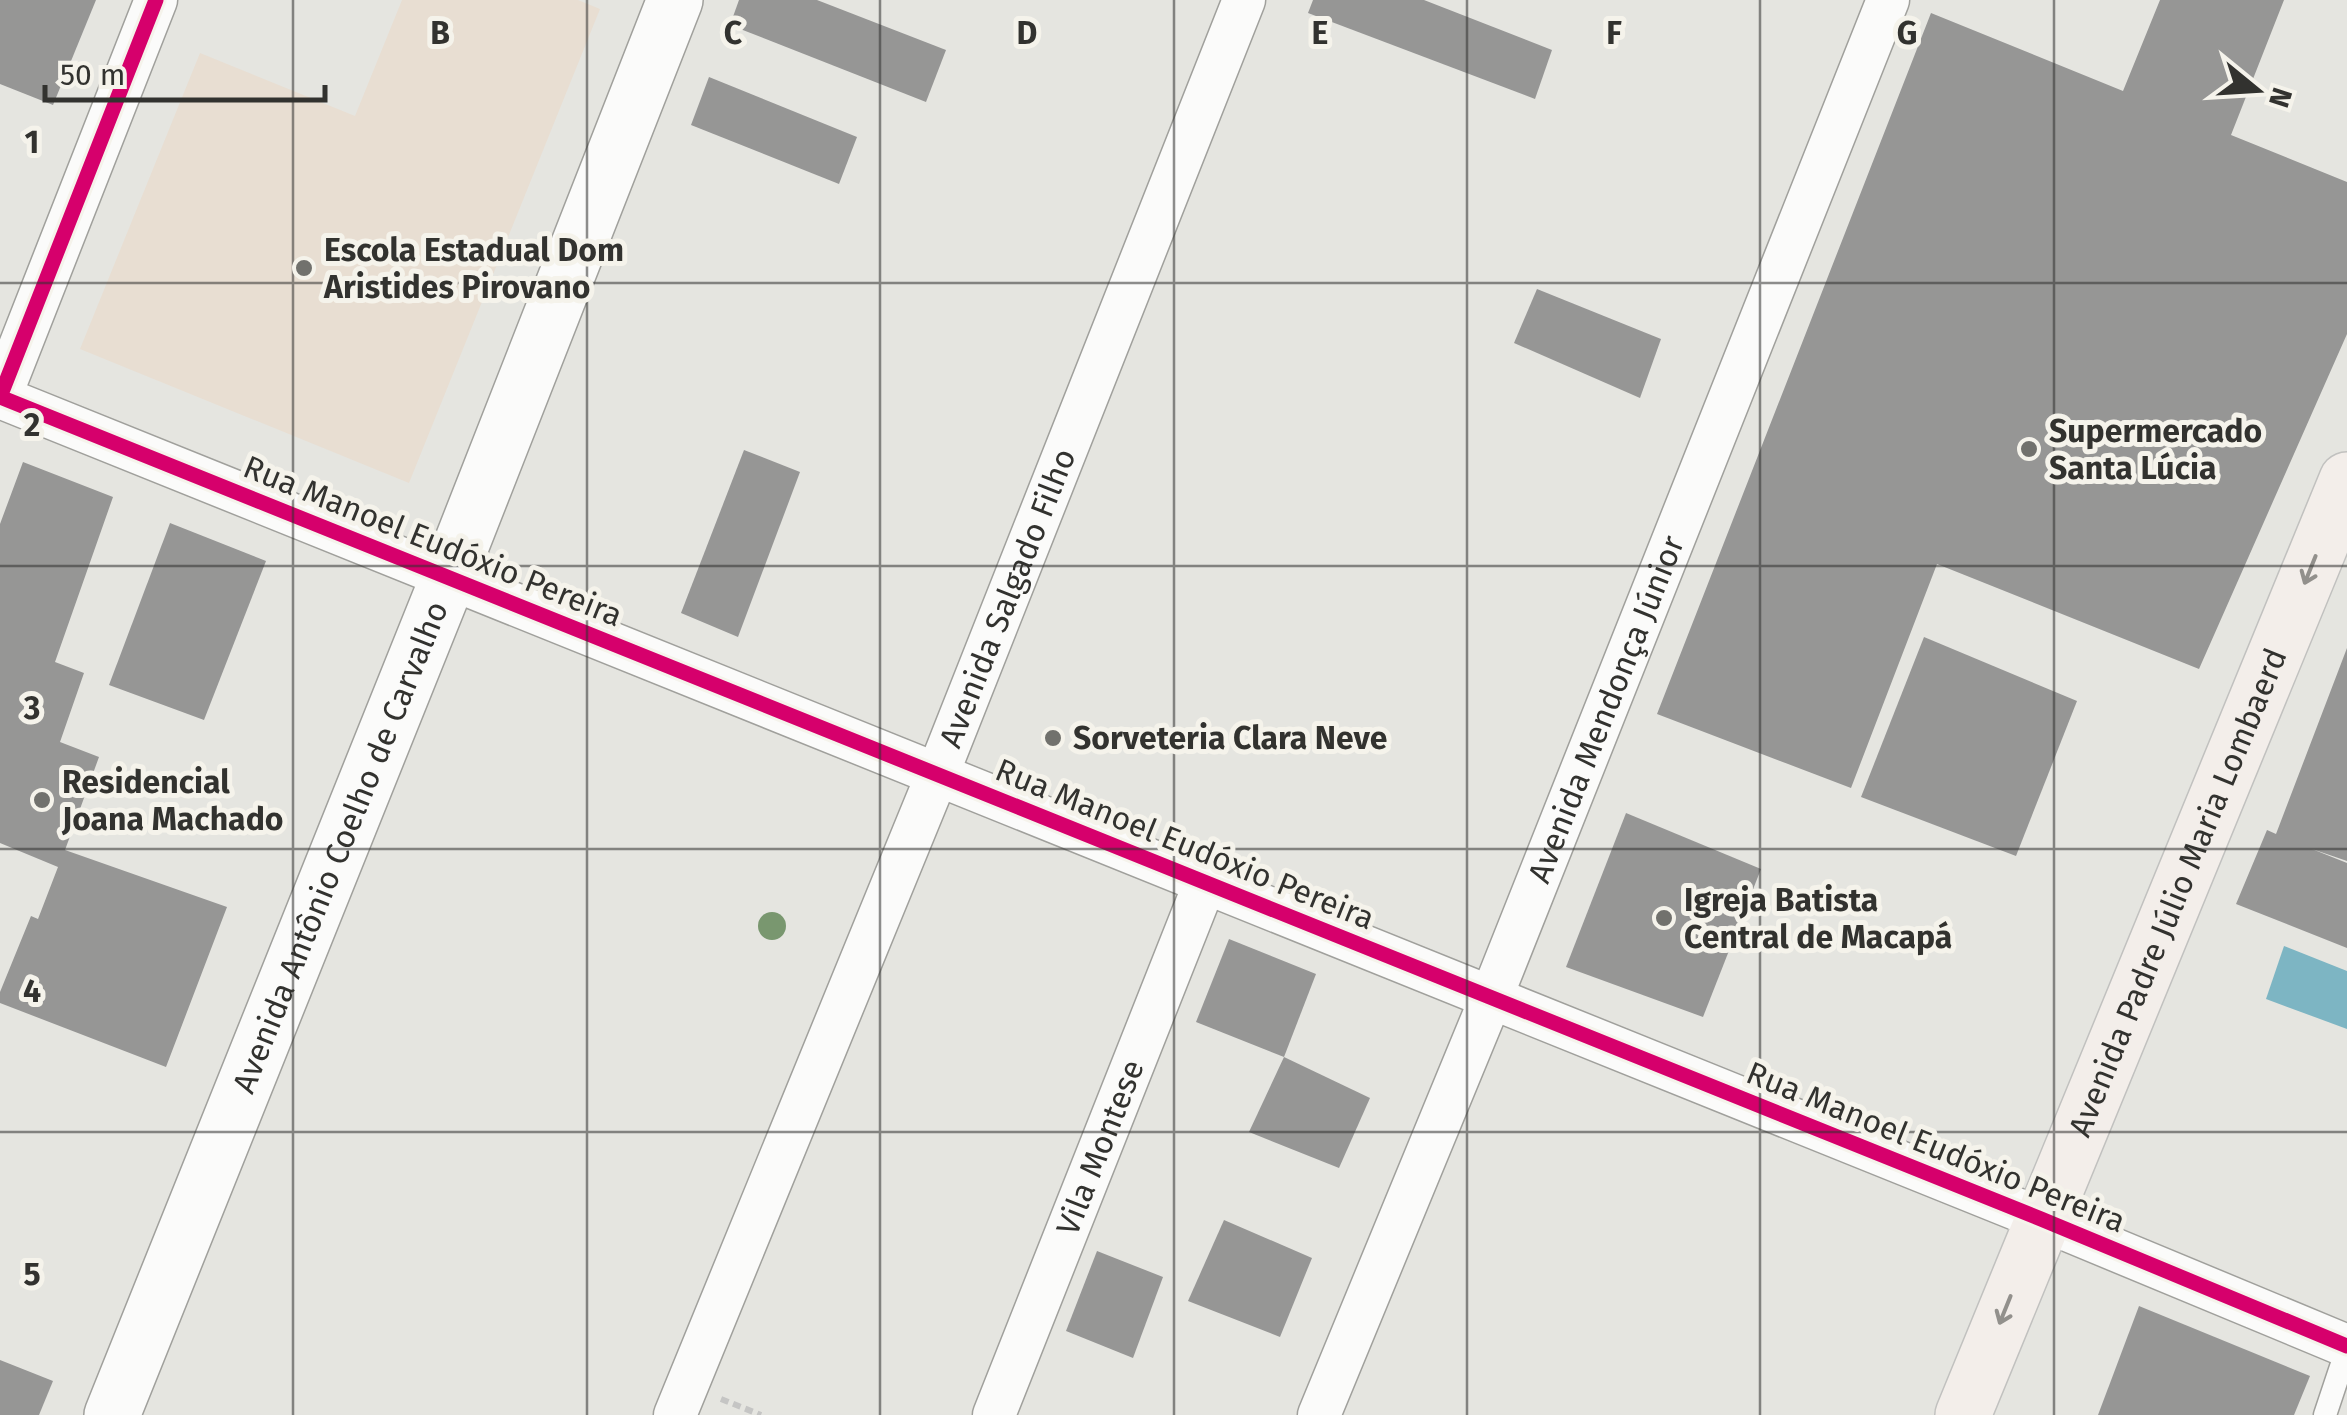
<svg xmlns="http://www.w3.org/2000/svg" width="2347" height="1415" font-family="'Fira Sans',sans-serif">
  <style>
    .education { fill: #e8ded2 }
    .water { fill: #7db5c3 }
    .building { fill: #969695 }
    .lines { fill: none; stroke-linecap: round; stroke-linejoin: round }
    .service-casing { stroke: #a0a09c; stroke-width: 25 }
    .minor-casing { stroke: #a0a09c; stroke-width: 45 }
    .tertiary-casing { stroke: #a0a09c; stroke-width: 58 }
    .primary-casing { stroke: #c1c1bf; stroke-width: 58 }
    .path { stroke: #c5c5c4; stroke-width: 6; stroke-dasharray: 8 5; stroke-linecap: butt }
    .service { stroke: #fbfbfa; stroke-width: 22 }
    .minor { stroke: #fbfbfa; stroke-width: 42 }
    .tertiary { stroke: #fbfbfa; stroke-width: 55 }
    .primary { stroke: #f3eeea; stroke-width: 55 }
    .cycleway-casing { stroke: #f5f3eb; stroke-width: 21 }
    .cycleway { stroke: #d6006c; stroke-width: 15 }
    .tree { fill: #79976f }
    .oneway { stroke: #92908c }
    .grid { fill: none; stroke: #32322f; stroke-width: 2.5; stroke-opacity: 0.55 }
    .poi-dot { fill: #71716d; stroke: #f5f3eb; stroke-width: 4 }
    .labels { text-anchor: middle; stroke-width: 10; stroke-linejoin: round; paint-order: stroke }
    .poi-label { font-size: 32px; font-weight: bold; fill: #32322f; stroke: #f5f3eb; text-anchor: start }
    .street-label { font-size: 32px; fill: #32322f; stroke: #f5f3eb }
    .grid-label { font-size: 32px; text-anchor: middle; font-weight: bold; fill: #32322f; stroke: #f5f3eb; stroke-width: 10; stroke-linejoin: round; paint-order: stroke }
  </style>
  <rect width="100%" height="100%" fill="#e5e5e0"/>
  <polygon class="education" points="402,0 578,0 600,9 409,483 80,349 200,53 355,116"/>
  <polygon class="water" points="2284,946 2347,971 2347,1029 2266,999"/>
  <g class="building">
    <polygon points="0,0 96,0 53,105 0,84"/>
    <polygon points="739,0 817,0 946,50 926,102 730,25"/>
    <polygon points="1313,0 1424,0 1552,50 1535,99 1308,13"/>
    <polygon points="2160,0 2284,0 2231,135 2347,182 2347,334 2199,669 1937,564 1851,788 1657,714 1931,13 2123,91"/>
    <polygon points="709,77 857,137 839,184 691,125"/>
    <polygon points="1537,289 1661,339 1640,398 1514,343"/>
    <polygon points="744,450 800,472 738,637 681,613"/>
    <polygon points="23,462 113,497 55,662 84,673 60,742 99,757 65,850 227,907 166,1067 0,1003 0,992 31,916 38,919 58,867 0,843 0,524"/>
    <polygon points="170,523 266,561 204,720 109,685"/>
    <polygon points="1924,637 2077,701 2016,856 1861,797"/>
    <polygon points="2347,648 2347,861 2312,849 2347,863 2347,948 2236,904 2267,830 2276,834"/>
    <polygon points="1626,813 1761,869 1703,1017 1566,967"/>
    <polygon points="1229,939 1316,974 1284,1057 1196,1022"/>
    <polygon points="1284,1057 1370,1098 1339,1168 1249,1132"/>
    <polygon points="1224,1220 1312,1258 1280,1337 1188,1301"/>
    <polygon points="1097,1251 1163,1277 1133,1358 1066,1331"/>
    <polygon points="2139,1306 2310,1376 2294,1415 2098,1415"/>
    <polygon points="0,1360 53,1381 39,1415 0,1415"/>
  </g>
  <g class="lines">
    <defs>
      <polyline id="service" points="2325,1415 2347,1349"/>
      <g id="minor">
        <polyline points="156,0 0,397 2041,1219 2347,1346"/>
        <path id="s1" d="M675,1415L938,773L1244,0"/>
        <path id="s2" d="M994,1415L1205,883"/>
        <path id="s3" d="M1319,1415L1491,998L1888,0"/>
      </g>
      <g id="tertiary">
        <path id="s4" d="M112,1415L449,576L675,0"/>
      </g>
      <g id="primary">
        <path id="s5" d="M1963,1415L2347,480"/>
      </g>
    </defs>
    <use href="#service" class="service-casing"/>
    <use href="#minor" class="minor-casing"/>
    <use href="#tertiary" class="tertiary-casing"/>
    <use href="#primary" class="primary-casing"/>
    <polyline class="path" points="721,1399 761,1415"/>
    <use href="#service" class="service"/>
    <use href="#minor" class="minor"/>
    <use href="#tertiary" class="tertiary"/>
    <use href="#primary" class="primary"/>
    <defs>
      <polyline id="cycleway" points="156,0 0,397 2041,1219 2347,1346"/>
    </defs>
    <use href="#cycleway" class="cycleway-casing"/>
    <use href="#cycleway" class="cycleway"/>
  </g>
  <circle class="tree" cx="772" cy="926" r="14"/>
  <defs><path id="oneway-shaft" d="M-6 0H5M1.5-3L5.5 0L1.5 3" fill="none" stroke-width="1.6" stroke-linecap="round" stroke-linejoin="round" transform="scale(2.5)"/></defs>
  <g class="oneway">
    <use href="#oneway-shaft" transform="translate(2310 570) rotate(112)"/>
    <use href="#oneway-shaft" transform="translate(2005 1310) rotate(112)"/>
  </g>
  <path class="grid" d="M293,0V1415M587,0V1415M880,0V1415M1174,0V1415M1467,0V1415M1760,0V1415M2054,0V1415M0,283H2347M0,566H2347M0,849H2347M0,1132H2347"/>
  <g class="poi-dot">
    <circle cx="304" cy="268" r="10"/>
    <circle cx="2029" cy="449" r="10"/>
    <circle cx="1053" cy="738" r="10"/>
    <circle cx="42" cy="800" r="10"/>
    <circle cx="1664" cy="918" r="10"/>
  </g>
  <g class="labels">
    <g class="poi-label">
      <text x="324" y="261">Escola Estadual Dom<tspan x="324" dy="37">Aristides Pirovano</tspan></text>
      <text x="2049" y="442">Supermercado<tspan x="2049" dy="37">Santa Lúcia</tspan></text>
      <text x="1073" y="749">Sorveteria Clara Neve</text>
      <text x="62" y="793">Residencial<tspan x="62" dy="37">Joana Machado</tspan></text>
      <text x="1684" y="911">Igreja Batista<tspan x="1684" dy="37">Central de Macapá</tspan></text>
    </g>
    <g class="street-label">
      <text transform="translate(433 541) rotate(22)" y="11">Rua Manoel Eudóxio Pereira</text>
      <text dy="11" stroke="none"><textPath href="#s1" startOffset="882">Avenida Salgado Filho</textPath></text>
      <text dy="11" stroke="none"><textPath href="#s3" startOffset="762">Avenida Mendonça Júnior</textPath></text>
      <text transform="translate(1185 844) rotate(22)" y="11">Rua Manoel Eudóxio Pereira</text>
      <text dy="11" stroke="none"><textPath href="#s4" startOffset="612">Avenida Antônio Coelho de Carvalho</textPath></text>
      <text dy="11" stroke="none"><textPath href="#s5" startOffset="565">Avenida Padre Júlio Maria Lombaerd</textPath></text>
      <text transform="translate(1936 1147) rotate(22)" y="11">Rua Manoel Eudóxio Pereira</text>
      <text dy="11" stroke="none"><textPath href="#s2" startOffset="288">Vila Montese</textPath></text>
    </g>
  </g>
  <g class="grid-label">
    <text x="440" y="44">B</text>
    <text x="733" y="44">C</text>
    <text x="1027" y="44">D</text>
    <text x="1320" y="44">E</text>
    <text x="1614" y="44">F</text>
    <text x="1907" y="44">G</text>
    <text x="32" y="153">1</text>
    <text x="32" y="436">2</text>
    <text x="32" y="719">3</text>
    <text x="32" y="1002">4</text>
    <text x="32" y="1285">5</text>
  </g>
  <g transform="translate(2257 90) rotate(108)" stroke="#f5f3eb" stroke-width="8" paint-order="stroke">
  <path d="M0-8L18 38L0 25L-18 38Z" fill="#32322f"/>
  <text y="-15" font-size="28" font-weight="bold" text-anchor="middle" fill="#32322f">N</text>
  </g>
  <path d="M45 85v15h280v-15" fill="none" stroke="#32322f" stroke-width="5"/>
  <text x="60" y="85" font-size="30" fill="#32322f" stroke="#f5f3eb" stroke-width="8" paint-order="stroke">50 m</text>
</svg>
